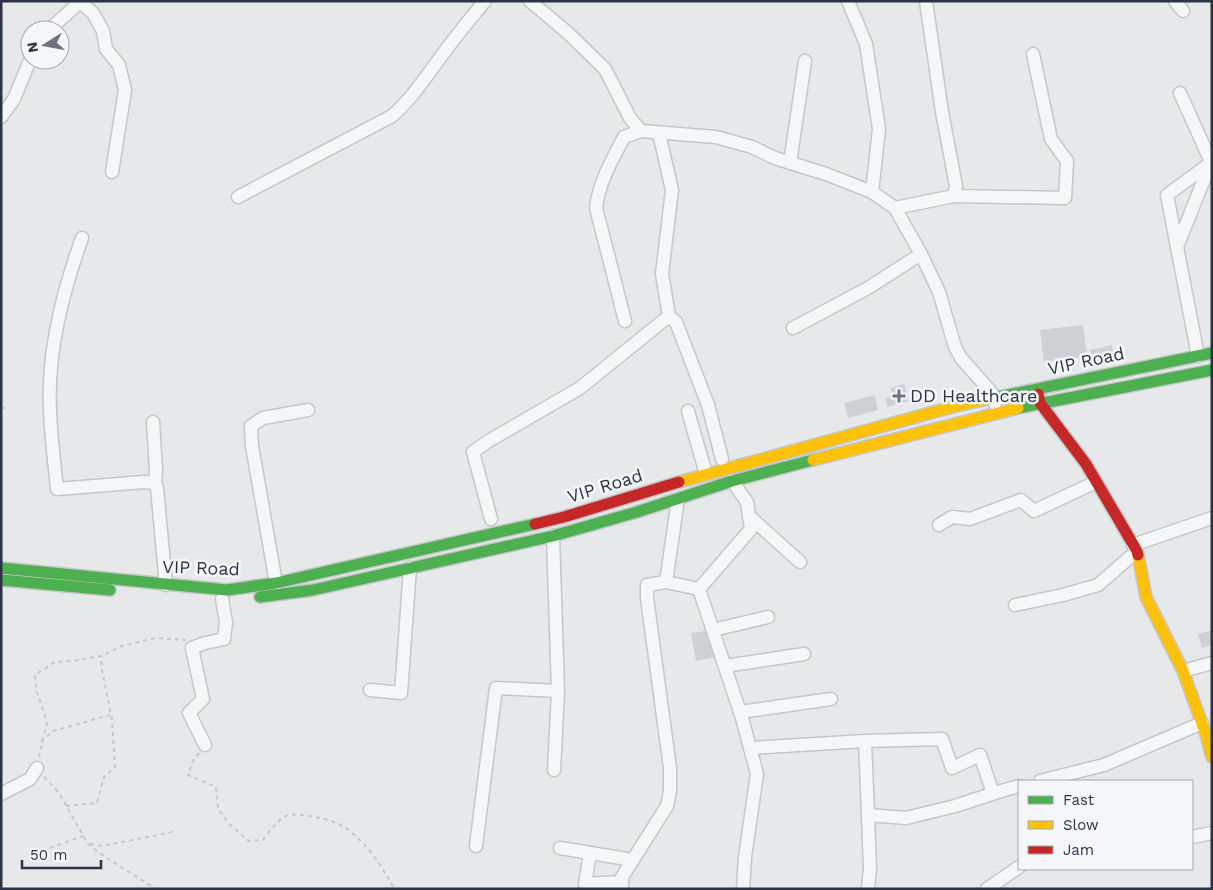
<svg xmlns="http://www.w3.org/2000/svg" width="1213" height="890" font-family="'Work Sans',sans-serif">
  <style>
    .building { fill: #ced0d3 }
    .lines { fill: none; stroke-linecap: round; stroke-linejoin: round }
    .street-casing { stroke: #c4c6c8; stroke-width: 15 }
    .fast-casing { stroke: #c4c6c8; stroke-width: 14 }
    .slow-casing { stroke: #c4c6c8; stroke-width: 14 }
    .jam-casing { stroke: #c4c6c8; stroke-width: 14 }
    .path { stroke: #c5c6ca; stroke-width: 2; stroke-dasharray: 4 4; stroke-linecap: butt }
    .street { stroke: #f5f6f7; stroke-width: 12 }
    .fast { stroke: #4caf50; stroke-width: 11 }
    .slow { stroke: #ffc107; stroke-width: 11 }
    .jam { stroke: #c62828; stroke-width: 11 }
    .poi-dot { fill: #6c737f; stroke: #f4f6f9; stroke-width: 2 }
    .labels { text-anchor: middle; stroke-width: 5; stroke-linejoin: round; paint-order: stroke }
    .street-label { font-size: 18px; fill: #2b3445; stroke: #f4f6f9 }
    .poi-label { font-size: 18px; fill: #2b3445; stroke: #f4f6f9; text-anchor: start }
  </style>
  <rect width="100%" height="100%" fill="#e6e8ea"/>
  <g class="building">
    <polygon points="1083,325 1087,356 1044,362 1040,330"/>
    <polygon points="1112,345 1116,363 1094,367 1090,350"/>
    <polygon points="904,384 909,401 887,407 885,399 893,396 890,388"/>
    <polygon points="875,395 878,410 848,418 844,403"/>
    <polygon points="712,630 716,657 696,661 691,633"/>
    <polygon points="1212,630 1212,645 1202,648 1198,634"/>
  </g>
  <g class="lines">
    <defs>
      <g id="street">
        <polyline points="530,1 568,33 605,69 630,118 641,131 716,137 752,147 775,158 826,174 872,192 895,208 921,254 939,292 955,347 961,358 991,392 995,404"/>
        <polyline points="848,1 866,44 879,129 872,192"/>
        <polyline points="1175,1 1183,11"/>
        <polyline points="80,2 93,13 103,31 106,49 119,65 125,90 112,172"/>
        <polyline points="49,30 81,1"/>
        <polyline points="1,117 14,99 30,60"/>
        <polyline points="659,133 672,190 662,274 669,316 676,322 708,405 722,459"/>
        <polyline points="790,163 805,61"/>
        <polyline points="954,196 1065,198 1067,161 1051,139 1033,54"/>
        <path d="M238,197L392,116C414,97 428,73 446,50C458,33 472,17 485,1"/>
        <polyline points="895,208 954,196 956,186 942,112 926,1"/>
        <path d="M82,238C67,280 55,323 51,367C47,407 53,449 57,489L144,482L155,483L157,488L166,585"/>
        <polyline points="1177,247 1211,162 1180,93"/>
        <path d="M625,321L596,208C599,182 612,160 624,137L641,131"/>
        <polyline points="793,328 868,288 921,254"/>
        <polyline points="1198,356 1167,195 1212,162"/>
        <polyline points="688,411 706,474"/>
        <polyline points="153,422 156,470 155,483"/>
        <polyline points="678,499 666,582 699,589 742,718 757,774 745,857 743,889"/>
        <polyline points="749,516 800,562"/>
        <polyline points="491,519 473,452 487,442 580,388 669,316"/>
        <polyline points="939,525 952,517 970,519 1021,500 1034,511 1096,482"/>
        <polyline points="1133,545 1212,518"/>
        <polyline points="276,583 252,446 251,426 263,418 308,410"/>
        <polyline points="699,589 751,529 747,502 732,481"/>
        <polyline points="1015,605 1063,595 1098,585 1137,551"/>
        <polyline points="713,630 768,617"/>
        <polyline points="725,666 804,654"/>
        <polyline points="1183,671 1212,663"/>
        <polyline points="370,690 401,693 410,568"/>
        <polyline points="740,712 831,699"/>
        <polyline points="205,745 189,713 203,699 192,648 205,643 224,639 226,622 222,599"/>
        <polyline points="750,748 865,741"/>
        <polyline points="554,770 558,691"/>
        <polyline points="1040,781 1104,765 1202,723"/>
        <polyline points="1,794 30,779 37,768"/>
        <polyline points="868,815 865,741 942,739 952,768 980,755 993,793"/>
        <polyline points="1192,837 1212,833"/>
        <polyline points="476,846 496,688 558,691 553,536"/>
        <polyline points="560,848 633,860"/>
        <polyline points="590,853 585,884 622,882"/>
        <polyline points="622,889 622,877 667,806 670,791 670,768 647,598 647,585 666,582"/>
        <polyline points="868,889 870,868 868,815 906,818 955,806 998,792 1019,786"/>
        <polyline points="987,889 1019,867"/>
      </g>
      <g id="fast">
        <polyline points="988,399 1212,353"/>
        <polyline points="1018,408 1212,370"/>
        <polyline points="1,568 227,590 276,583 535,524"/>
        <polyline points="1,580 110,590"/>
        <polyline points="260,597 313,590 553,536 637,512 732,481 813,460"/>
      </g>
      <g id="slow">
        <polyline points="813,460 1018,408"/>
        <polyline points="679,482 956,406 988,399"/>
        <polyline points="1138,555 1146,597 1183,671 1206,735 1212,757"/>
      </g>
      <g id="jam">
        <polyline points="1038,394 1040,403 1086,464 1137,551 1138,555"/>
        <polyline points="535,524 564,517 679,482"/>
      </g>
    </defs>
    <use href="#street" class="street-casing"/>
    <use href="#fast" class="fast-casing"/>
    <use href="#slow" class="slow-casing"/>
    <use href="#jam" class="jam-casing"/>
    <g class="path">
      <polyline points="1,409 8,406"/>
      <polyline points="41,742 53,731 110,715"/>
      <path d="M199,753L194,759L188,775L216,787L218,809L231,826L249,841L263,840C269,832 275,823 284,817C290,813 303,815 310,816C319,818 328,819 336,823C360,833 383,866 394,889"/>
      <polyline points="39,757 47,722 37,692 35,675 55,662 73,661 101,656 122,646 155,638 186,640"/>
      <polyline points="44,777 59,793 88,844 105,857 156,889"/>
      <polyline points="66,806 97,803 104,777 115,767 112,720 102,670 101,656"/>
      <polyline points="90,844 102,846 173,832"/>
      <polyline points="36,856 50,848 83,836"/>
    </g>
    <use href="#street" class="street"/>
    <use href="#fast" class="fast"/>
    <use href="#slow" class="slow"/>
    <use href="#jam" class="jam"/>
  </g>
  <path class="poi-dot" d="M896.5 388.5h5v5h5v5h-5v5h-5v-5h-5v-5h5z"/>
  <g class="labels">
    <g class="street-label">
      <text transform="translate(1086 361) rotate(-12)" y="6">VIP Road</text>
      <text transform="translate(605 486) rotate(-17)" y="6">VIP Road</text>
      <text transform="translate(201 568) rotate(2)" y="6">VIP Road</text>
    </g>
    <g class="poi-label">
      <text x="910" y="402">DD Healthcare</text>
    </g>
  </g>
  <rect width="1213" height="890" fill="none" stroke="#2b3445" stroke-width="5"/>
  <rect x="1018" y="780" width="175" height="90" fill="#f4f6f9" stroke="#a4a8b1"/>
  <rect x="1028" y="796" width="25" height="8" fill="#4caf50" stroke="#a4a8b1"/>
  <text x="1063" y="805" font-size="15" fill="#2b3445">Fast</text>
  <rect x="1028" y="821" width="25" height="8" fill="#ffc107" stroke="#a4a8b1"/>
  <text x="1063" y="830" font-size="15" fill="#2b3445">Slow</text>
  <rect x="1028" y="846" width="25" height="8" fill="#c62828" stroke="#a4a8b1"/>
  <text x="1063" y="855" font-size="15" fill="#2b3445">Jam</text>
  <g transform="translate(45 45) rotate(259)"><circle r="24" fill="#f4f6f9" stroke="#a4a8b1"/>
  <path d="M0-4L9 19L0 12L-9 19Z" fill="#6c737f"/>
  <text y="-8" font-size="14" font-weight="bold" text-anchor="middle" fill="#2b3445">N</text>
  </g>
  <path d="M22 860v8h79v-8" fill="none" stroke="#2b3445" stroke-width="2.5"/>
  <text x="30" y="860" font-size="15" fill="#2b3445" stroke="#f4f6f9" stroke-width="4" paint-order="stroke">50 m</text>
</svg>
